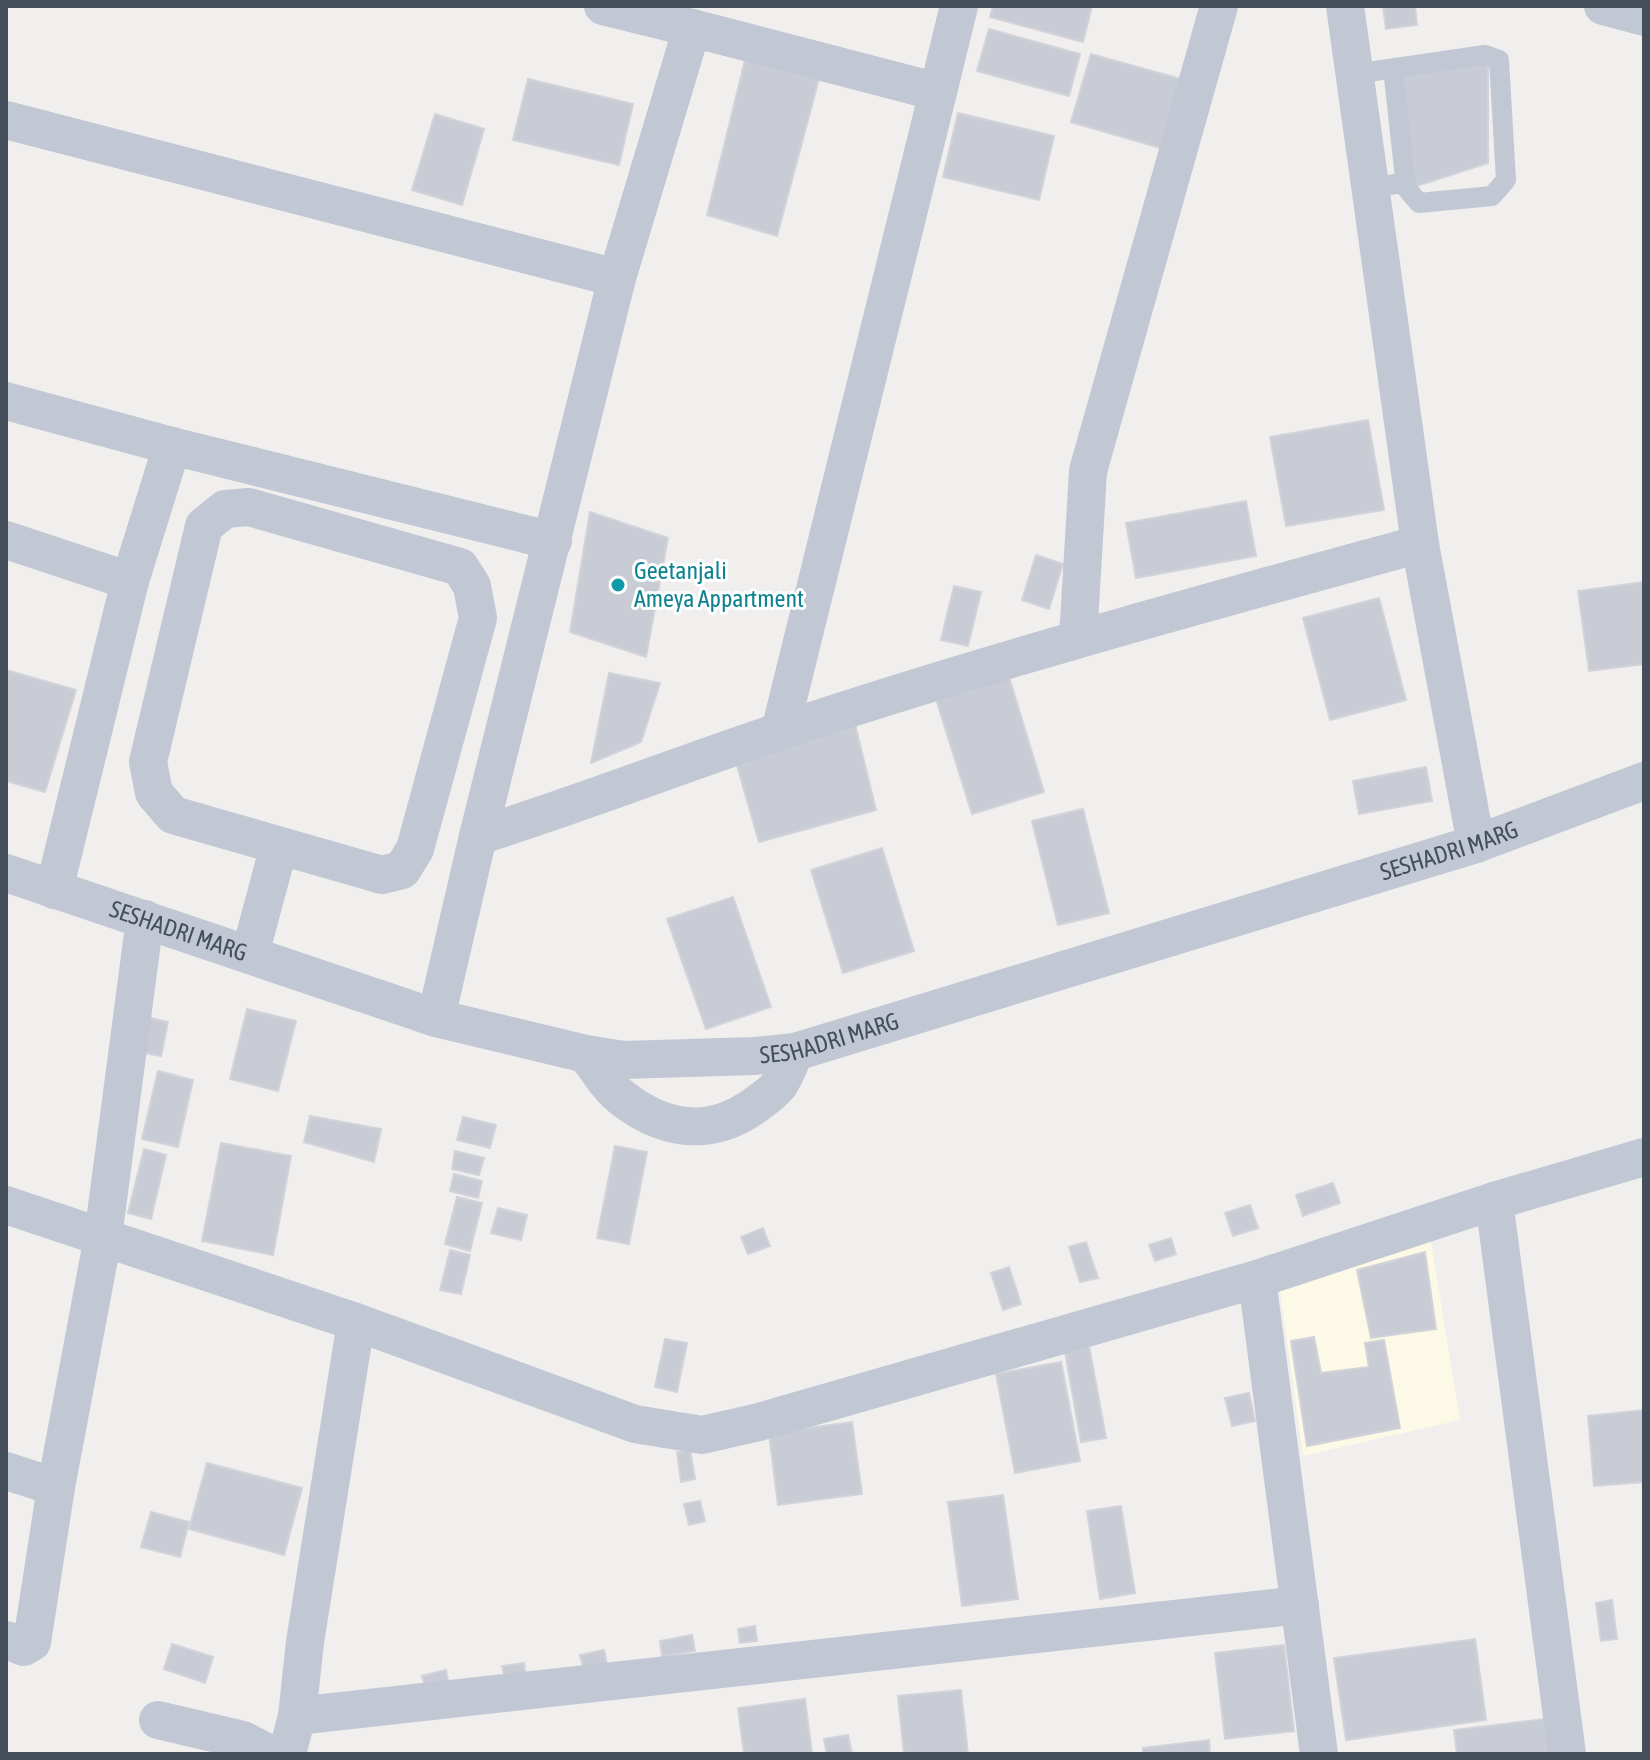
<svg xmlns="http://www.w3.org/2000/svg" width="1650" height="1760" font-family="'Asap Condensed',sans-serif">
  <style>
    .commercial { fill: #fcf9e6 }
    .building { fill: #c9ccd4; stroke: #d2d3da; stroke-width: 2 }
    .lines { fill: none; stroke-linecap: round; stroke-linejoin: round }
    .lane { stroke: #c1c8d4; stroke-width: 20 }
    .street { stroke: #c1c8d4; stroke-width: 38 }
    .culture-dot { fill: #0f9aa8; stroke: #fff; stroke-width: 3 }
    .labels { text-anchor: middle; stroke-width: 6; stroke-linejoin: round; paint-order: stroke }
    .culture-label { font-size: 24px; fill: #0d838f; stroke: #fff; text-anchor: start }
    .street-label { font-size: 24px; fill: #454f5c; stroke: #fff }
  </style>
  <rect width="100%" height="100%" fill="#f1eeee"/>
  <polygon class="commercial" points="1431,1242 1460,1420 1303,1456 1279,1284"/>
  <g class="building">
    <polygon points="993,6 1092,6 1083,42 990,17"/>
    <polygon points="1383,6 1415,6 1417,25 1386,29"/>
    <polygon points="989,29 1080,54 1069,96 977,71"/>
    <polygon points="1091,54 1188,81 1167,150 1071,122"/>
    <polygon points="746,56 820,75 777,236 707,215"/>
    <polygon points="1488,61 1488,163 1414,187 1395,76"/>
    <polygon points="528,79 633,104 619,165 513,140"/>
    <polygon points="958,113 1054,136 1039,200 943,177"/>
    <polygon points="435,114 484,129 462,205 412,190"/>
    <polygon points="1368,420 1384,510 1286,526 1270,437"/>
    <polygon points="1246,501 1256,556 1136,578 1126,523"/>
    <polygon points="590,512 668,538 646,657 570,632"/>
    <polygon points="1036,555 1063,564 1049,609 1022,600"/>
    <polygon points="1644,582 1644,664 1589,671 1578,591"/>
    <polygon points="954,586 981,592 968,646 941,640"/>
    <polygon points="1379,598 1406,700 1330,720 1303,618"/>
    <polygon points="6,670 76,690 45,792 6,781"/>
    <polygon points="609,673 660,683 641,742 591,763"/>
    <polygon points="1009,677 1044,792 972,814 936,699"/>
    <polygon points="854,720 876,810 759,842 734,755"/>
    <polygon points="1426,767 1432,801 1359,814 1353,781"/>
    <polygon points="1083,809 1109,913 1058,925 1032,821"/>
    <polygon points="882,848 914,951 843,973 811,870"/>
    <polygon points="733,897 771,1007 706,1029 667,919"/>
    <polygon points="247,1009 296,1021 278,1091 230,1079"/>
    <polygon points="147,1017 168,1022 161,1056 139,1052"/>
    <polygon points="158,1071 193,1080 178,1147 142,1139"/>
    <polygon points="310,1116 381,1129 374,1162 304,1142"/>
    <polygon points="463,1117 496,1125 490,1148 457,1140"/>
    <polygon points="221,1143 291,1156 273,1255 202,1241"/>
    <polygon points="615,1146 647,1152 629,1244 597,1238"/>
    <polygon points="144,1149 166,1155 151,1219 128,1213"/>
    <polygon points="455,1151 484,1158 479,1175 452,1169"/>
    <polygon points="454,1174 482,1181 478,1198 450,1191"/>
    <polygon points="1333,1183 1340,1203 1303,1216 1296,1195"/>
    <polygon points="457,1197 482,1203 470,1251 445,1244"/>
    <polygon points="1250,1205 1258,1228 1233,1236 1225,1213"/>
    <polygon points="498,1208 527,1215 521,1240 491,1233"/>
    <polygon points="763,1228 770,1246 748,1254 741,1237"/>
    <polygon points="1171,1238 1176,1254 1155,1261 1149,1245"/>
    <polygon points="1086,1242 1098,1278 1080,1282 1069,1247"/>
    <polygon points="450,1250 470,1255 461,1294 440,1290"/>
    <polygon points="1425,1252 1436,1329 1371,1338 1357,1270"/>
    <polygon points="1009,1267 1021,1304 1003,1310 991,1273"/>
    <polygon points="1087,1335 1106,1438 1081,1442 1063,1340"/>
    <polygon points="1314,1337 1321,1373 1369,1367 1365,1343 1384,1340 1400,1428 1307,1446 1291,1341"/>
    <polygon points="665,1339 687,1343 677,1392 655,1387"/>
    <polygon points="1061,1362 1080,1461 1015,1473 996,1374"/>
    <polygon points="1249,1393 1255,1421 1232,1426 1225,1398"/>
    <polygon points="1644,1410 1644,1482 1594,1486 1588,1416"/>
    <polygon points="852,1422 862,1494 778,1505 769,1433"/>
    <polygon points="690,1450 695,1479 681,1482 677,1452"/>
    <polygon points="207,1463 302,1488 284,1555 189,1529"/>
    <polygon points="1003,1495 1018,1599 962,1606 948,1502"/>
    <polygon points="700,1501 705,1521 689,1525 684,1504"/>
    <polygon points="1121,1506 1135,1593 1100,1599 1087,1511"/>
    <polygon points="151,1512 189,1522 180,1557 141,1547"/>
    <polygon points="1612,1600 1617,1639 1601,1641 1596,1603"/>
    <polygon points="755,1626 757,1641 740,1643 738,1629"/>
    <polygon points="692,1635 695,1651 662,1656 660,1641"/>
    <polygon points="1475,1639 1486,1720 1346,1740 1334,1658"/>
    <polygon points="172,1644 213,1657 205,1683 164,1669"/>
    <polygon points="1284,1645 1294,1731 1225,1739 1215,1653"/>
    <polygon points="604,1650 607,1665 584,1670 580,1655"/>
    <polygon points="524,1663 526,1677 505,1680 502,1666"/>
    <polygon points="446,1670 449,1686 427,1692 422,1676"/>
    <polygon points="961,1690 968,1754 904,1754 898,1696"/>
    <polygon points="805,1699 812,1754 744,1754 738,1708"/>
    <polygon points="1560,1717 1564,1754 1457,1754 1454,1730"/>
    <polygon points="848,1735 852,1754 827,1754 824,1739"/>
    <polygon points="1209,1740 1210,1754 1143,1754 1143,1748"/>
  </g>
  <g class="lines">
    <g class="lane">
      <polyline points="1393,69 1406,187"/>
      <polyline points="1354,74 1485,55 1499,60 1506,180 1492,196 1419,203 1402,183 1370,188"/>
    </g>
    <g class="street">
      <polyline points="603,6 692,28"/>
      <path d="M959,6L938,92L692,28L617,278L478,836C580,804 679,765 781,731C991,661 1206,603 1420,544"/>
      <polyline points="1345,6 1420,544 1476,844"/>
      <polyline points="1603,6 1644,17"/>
      <polyline points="6,120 617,278"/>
      <polyline points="6,401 172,446 553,541"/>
      <polygon points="249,507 460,567 472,586 478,618 415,849 402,870 382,875 173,815 154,793 148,762 204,526 225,509"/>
      <polyline points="6,540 130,581"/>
      <polyline points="1078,639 1088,471 1219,6"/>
      <polyline points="780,731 938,92"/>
      <path id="s1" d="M6,873L436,1018L586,1054L624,1060L754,1056L795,1052L1476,844L1644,781"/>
      <polyline points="54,890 130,581 172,446"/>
      <polyline points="250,954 279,846"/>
      <polyline points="436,1018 478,836"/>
      <path d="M586,1054C597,1068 607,1086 621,1097C661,1129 707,1138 751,1108C761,1101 771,1095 779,1085C786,1075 790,1062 795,1052"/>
      <polyline points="1494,1201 1567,1754"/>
      <polyline points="6,1205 356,1322 635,1424 702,1435 759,1422 1257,1279 1494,1201 1644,1157"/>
      <polyline points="1257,1279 1319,1754"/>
      <polyline points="6,1471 56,1487 103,1237 145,919"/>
      <polyline points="6,1640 24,1647 32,1642 56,1487"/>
      <polyline points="297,1716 1300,1605"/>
      <polyline points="158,1720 243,1740 270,1754"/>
      <polyline points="287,1754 297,1716 305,1642 356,1322"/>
    </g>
  </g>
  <circle class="culture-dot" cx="618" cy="585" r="8"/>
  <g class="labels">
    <g class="culture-label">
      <text x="634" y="579">Geetanjali<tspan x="634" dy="28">Ameya Appartment</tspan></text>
    </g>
    <g class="street-label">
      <text dy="8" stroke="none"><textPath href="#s1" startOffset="1502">SESHADRI MARG</textPath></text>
      <text dy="8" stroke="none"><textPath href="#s1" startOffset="182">SESHADRI MARG</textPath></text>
      <text dy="8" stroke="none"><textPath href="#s1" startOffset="854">SESHADRI MARG</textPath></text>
    </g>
  </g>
  <rect width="1650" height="1760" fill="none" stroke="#454f5c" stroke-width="16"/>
</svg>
